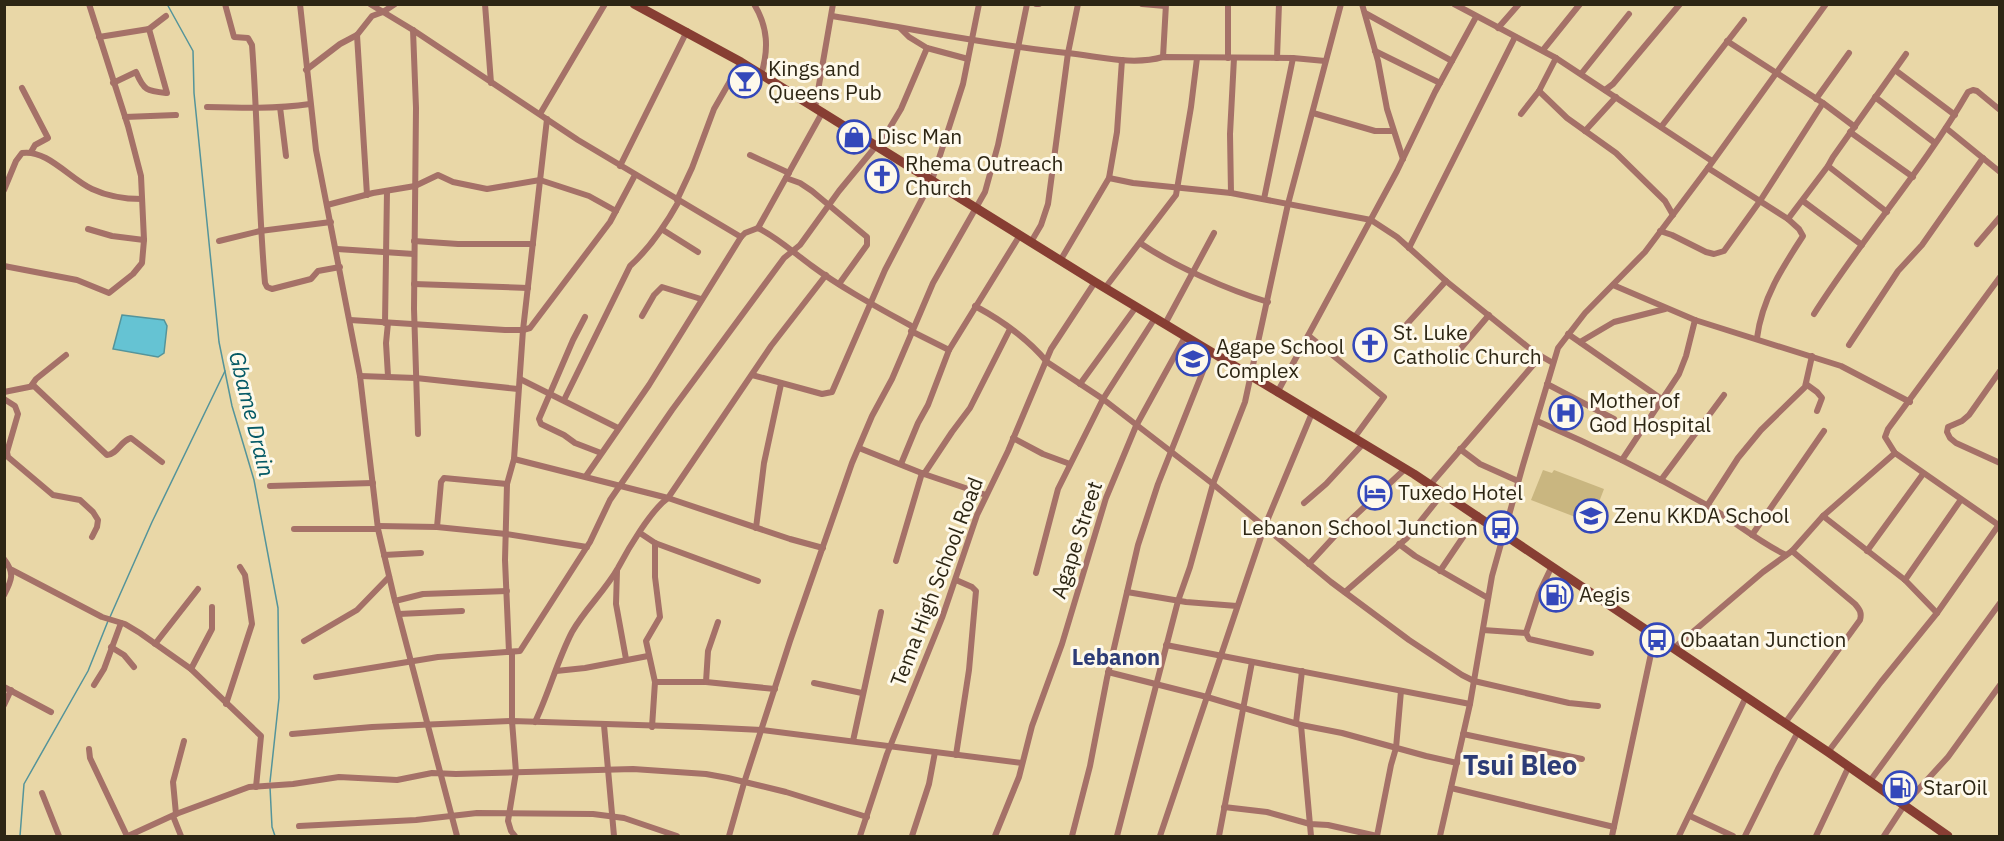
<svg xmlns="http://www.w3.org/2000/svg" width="2004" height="841" font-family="'IBM Plex Sans',sans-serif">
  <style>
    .green { fill: #c9b680 }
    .water { fill: #65c3d3; stroke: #54949a; stroke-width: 1.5 }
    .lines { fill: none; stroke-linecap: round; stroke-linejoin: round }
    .stream { stroke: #54949a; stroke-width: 1.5 }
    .minor { stroke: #a57168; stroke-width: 6 }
    .secondary { stroke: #873e33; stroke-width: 9 }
    .labels { text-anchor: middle; stroke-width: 6; stroke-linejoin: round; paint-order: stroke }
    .poi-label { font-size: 21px; fill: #2d2614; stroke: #fef9eb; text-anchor: start }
    .street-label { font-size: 21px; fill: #2d2614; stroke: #fef9eb }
    .water-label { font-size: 22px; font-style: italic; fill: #045965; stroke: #fef9eb }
    .neighbourhood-label { font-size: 22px; font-weight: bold; fill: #2d3c76; stroke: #fef9eb }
    .district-label { font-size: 27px; font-weight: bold; fill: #2d3c76; stroke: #fef9eb }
  </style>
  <rect width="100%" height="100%" fill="#e9d7a7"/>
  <polygon class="green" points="1543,470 1552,473 1554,470 1604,489 1591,523 1531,500"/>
  <polygon class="water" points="122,315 164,320 167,326 164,353 158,357 113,349"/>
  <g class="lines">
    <g class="stream">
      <polyline points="167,4 193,51 194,93 219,342 232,406 254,480 278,608 279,698 270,782"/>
      <polyline points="110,617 152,522 225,371"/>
      <polyline points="270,787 272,827 275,836"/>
      <polyline points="20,836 24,784 88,671 108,621"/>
    </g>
    <g class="minor">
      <path d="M225,4L234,37L248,38L252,45C258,124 258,204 265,283L267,287L272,289L311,279L318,271L340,267"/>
      <polyline points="300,4 316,150 360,376 378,529 394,597 457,836"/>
      <polyline points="370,4 413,30 578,140 741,237"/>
      <polyline points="485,4 491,83"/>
      <path d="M754,4C768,27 769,49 761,75"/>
      <polyline points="1036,4 1039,4"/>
      <polyline points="1142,4 1165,6"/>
      <polyline points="1228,4 1228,58"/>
      <polyline points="1362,4 1378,61 1387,109 1403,159"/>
      <polyline points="1454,4 1556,58 1712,161"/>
      <polyline points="1365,13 1452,61"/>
      <path d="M832,16C910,28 988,45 1067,53C1099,56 1131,66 1163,57L1293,58L1325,61"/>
      <polyline points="1498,28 1519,4"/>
      <polyline points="901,29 909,37 927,48"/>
      <polyline points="413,30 416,108 414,309 418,434"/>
      <polyline points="357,35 367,195"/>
      <polyline points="99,37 149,29 166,16"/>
      <polyline points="1727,41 1823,103 1855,127"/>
      <polyline points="1543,50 1580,4"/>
      <polyline points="1375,51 1440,83"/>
      <polyline points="1163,57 1166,4"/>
      <polyline points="1277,58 1279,4"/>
      <polyline points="306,70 340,44 357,35 372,16 383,12 395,4"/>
      <polyline points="1895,70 1955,115"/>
      <polyline points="1581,74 1629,14"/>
      <path d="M113,83L136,72C144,91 147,91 167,93L149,29"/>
      <polyline points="22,88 48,138 35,145 31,152"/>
      <polyline points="1605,90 1613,84 1680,4"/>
      <polyline points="1539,91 1567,118 1616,153 1665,201 1673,215"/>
      <polyline points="1875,97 1935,143"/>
      <polyline points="1816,99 1849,53"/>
      <path d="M207,107C241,108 276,109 310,104"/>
      <polyline points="280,107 286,156"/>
      <polyline points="815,108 833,4"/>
      <polyline points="1313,113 1375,131 1393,131"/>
      <polyline points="540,114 605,4"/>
      <polyline points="1521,114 1539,91 1556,58"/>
      <polyline points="125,117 176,115"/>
      <polyline points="1661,127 1744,20"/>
      <polyline points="1946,128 2000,172"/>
      <polyline points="1585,131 1616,97"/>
      <polyline points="1850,132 1913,177"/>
      <polyline points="750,155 789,173"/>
      <polyline points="620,166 687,31"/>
      <polyline points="1828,166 1887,212"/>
      <path d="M1708,168L1788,219L1799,229L1803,236C1782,268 1762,299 1757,338"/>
      <polyline points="786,178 800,183 812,191 867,237 867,245 839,284"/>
      <polyline points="1109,178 1133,183 1231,193 1371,220 1397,237 1446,281 1534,352 1553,363"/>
      <path d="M4,190L16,161L22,153C47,149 70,179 92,189C109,197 124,199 142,199"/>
      <polyline points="1231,193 1230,134 1234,58"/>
      <polyline points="1264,199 1293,58"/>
      <polyline points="677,200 692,168 714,109 741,62"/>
      <polyline points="1803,201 1862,245"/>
      <polyline points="327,205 373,193 415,186 438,175 453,182 487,189 540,180 589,196 616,211"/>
      <polyline points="1788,219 1828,166 1833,157 1906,54"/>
      <polyline points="758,228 822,113"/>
      <polyline points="88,229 112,236 144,240"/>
      <polyline points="663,230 698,252"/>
      <polyline points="1660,231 1672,235 1706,252 1714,254 1724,251 1760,201 1823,103"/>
      <polyline points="219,241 260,231 331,222"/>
      <polyline points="414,241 458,244 533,244"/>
      <polyline points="1031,242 1041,225 1048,204 1068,53 1078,4"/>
      <path d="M1140,243C1174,266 1228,290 1268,302"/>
      <polyline points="1977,244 2000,217"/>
      <polyline points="1409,248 1515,37"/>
      <polyline points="337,249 414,254"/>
      <polyline points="1060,261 1109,178 1117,132 1122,60"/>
      <polyline points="4,266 77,280 109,293 133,274 142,263 144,240 141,176 128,126 89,4"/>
      <polyline points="2000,277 1888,429 1885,437 1895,453 2000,526"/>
      <polyline points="414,284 528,288"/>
      <polyline points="1613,285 1695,320 1841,366 1910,402"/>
      <polyline points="1105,288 1176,195 1191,107 1197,58"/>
      <path d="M975,306C1001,320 1028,339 1047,362L1103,399L1213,484L1331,582L1409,640L1462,675L1474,681L1569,703L1598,706"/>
      <path d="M1814,314C1862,238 1923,170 1968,92L1973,90L1977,91L2000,110"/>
      <polyline points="642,316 654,295 662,287 701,299"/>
      <polyline points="585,317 573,340 539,419 541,424 564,435 575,443 601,453"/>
      <polyline points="350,320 505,330 523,330 530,328 610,222 635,175"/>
      <polyline points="385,323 387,191"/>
      <polyline points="388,323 386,343 388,376"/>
      <polyline points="1165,324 1214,233"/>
      <polyline points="1407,324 1446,281"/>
      <polyline points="911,331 949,350"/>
      <polyline points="1568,334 1663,400"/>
      <polyline points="1309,336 1384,397 1354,438"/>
      <polyline points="1580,342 1614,322 1665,309"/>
      <polyline points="1849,345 1898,271 1922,245 1983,158"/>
      <polyline points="1450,361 1489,315"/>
      <polyline points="2000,371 1969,415 1962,421 1948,427 1947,432 1950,438 1956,443 2000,463"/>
      <polyline points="752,375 822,394 832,392 885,270 932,180 963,84 979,4"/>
      <polyline points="360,376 416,378 518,389"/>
      <polyline points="520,379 618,428"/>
      <polyline points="1080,384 1136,307"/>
      <polyline points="1547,384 1614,419"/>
      <polyline points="1806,384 1817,392 1822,398 1817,411"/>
      <polyline points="31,386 36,379 66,355"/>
      <path d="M4,392L34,386L107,455C118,454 120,441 131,438L162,462"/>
      <polyline points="1277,393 1397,171 1435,92 1476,17"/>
      <polyline points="4,399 15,406 18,414 7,452 8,457 53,495 80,500 93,512 98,520 97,527 92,537"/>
      <path d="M564,400L630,266C651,247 665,226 679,201"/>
      <path d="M1537,421C1595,446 1650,473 1705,504C1733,520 1757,541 1786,555"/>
      <polyline points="1013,438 1043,454 1070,464"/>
      <polyline points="859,448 924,474 986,495"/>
      <polyline points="1460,449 1480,464 1518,481"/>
      <polyline points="514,459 668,498 790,539 823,548"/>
      <polyline points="1622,460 1679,374 1686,356 1695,320"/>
      <polyline points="901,464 918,423 928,405 949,350 1020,235"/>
      <polyline points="924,474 952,432 970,408 1010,329"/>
      <path d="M586,476L649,385L741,237L745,233L758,228C778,238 794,253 812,266C843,289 879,308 913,327"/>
      <polyline points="1661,480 1724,395"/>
      <polyline points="1430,485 1540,357"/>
      <polyline points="270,486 373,483"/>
      <polyline points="1304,503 1326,484 1363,444"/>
      <polyline points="1707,506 1738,458 1761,430 1805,387 1812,356"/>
      <polyline points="1823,516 1905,580 1937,613"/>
      <polyline points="378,526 437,527 506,534 587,547"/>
      <polyline points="437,527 441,482 444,478 507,484"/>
      <polyline points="756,528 764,463 781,384"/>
      <polyline points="294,529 378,529"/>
      <polyline points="640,533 655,543 758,581"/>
      <polyline points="1752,535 1824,431"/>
      <polyline points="1399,544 1415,556 1488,598"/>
      <polyline points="1867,551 1923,474"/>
      <polyline points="384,555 421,553"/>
      <path d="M4,559C15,573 12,580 4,595"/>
      <polyline points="896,561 922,473"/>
      <polyline points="1309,564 1344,526 1405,469"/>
      <polyline points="12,570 102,617 125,624 140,633 191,669 261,736 256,787"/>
      <polyline points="617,571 616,604 626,659"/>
      <polyline points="1440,571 1478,515"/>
      <polyline points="1036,573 1058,489 1103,399 1155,318"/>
      <polyline points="1905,580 1960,501"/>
      <polyline points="1127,592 1186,602 1237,606"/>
      <polyline points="1345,592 1407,538 1443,493"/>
      <polyline points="395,601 423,594 507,591"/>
      <polyline points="399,614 462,611"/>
      <polyline points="1483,630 1526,633 1529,639 1591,653"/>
      <polyline points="1526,633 1539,593 1552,566"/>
      <polyline points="304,641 357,610 389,577"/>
      <polyline points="155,644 198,589"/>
      <polyline points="1166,645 1470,704"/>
      <polyline points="111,647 124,655 134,667"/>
      <polyline points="1674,648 1763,572 1792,551 1823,516 1895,453"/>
      <polyline points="509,652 505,560 507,484 514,459 523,330 547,119"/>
      <polyline points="512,652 512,721 516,772 508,821 511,831 515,836"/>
      <polyline points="191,669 212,629 212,607"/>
      <polyline points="556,671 585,668 648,656"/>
      <polyline points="1108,672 1207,697 1301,725 1342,733 1426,756 1457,763"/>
      <polyline points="316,677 438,657 520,651 590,542 610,500 672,410 784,258 800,245 839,191 886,134 901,109 927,48 968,59"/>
      <polyline points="655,682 706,682 775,689"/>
      <polyline points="706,682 708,651 718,622"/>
      <polyline points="814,683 862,693"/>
      <polyline points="94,685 104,669 121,623"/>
      <polyline points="4,687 51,712"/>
      <polyline points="226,704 252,624 245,575 240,567"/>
      <polyline points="4,705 11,690"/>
      <path d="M535,722C549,693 557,661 572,632C585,609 605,591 618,568C628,549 651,510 668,498L771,346L826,275"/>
      <polyline points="1296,723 1302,671"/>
      <path d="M1785,723L1860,620C1862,613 1860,610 1855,604L1792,551"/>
      <polyline points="604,725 614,836"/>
      <polyline points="1301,725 1311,836"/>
      <polyline points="652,727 655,682 646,641 660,617 655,577 655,543"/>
      <polyline points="292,734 372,727 512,721 700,727 762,730 1022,763"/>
      <polyline points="1463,734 1582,759"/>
      <polyline points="853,741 881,612"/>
      <polyline points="89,749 90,758 127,836"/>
      <polyline points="1828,752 1881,682 1937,613 1998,526"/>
      <polyline points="956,755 969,670 976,591 972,587 956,580"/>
      <polyline points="1870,781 2000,603"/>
      <polyline points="1451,788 1614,827"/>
      <polyline points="42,793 59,836"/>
      <polyline points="1224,807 1267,812 1310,824 1328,825 1377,836"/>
      <polyline points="176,814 173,782 184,741"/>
      <polyline points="173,816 181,836"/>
      <polyline points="1690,816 1733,836"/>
      <polyline points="299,826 416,820 477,813 593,814 624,818 677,836"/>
      <polyline points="128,836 176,814 249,787 293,784 339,777 397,780 432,773 456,774 633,769 706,774 728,778 786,792 867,817"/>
      <polyline points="729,836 744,783 790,641 852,463 872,416 892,379 933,283 985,192 998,145 1027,4"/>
      <polyline points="860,836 887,754 942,618 977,515 1008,451 1051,349 1095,282"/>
      <polyline points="912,836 929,784 935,752"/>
      <polyline points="995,836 1019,777 1032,726 1062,644 1106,498 1136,426 1185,337"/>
      <polyline points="1072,836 1090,766 1107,678 1138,545 1158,484 1211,351"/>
      <polyline points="1117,836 1178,601 1190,567 1213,484 1245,402 1288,204 1341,4"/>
      <polyline points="1160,836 1264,528 1312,413"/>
      <polyline points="1219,836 1252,662"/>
      <polyline points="1377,836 1391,765 1396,748 1401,691"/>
      <polyline points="1440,836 1470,704 1492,576 1523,465 1558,348 1585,313 1645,252 1708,168 1826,4"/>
      <polyline points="1612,836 1655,635"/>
      <polyline points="1679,836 1746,697"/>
      <polyline points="1745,836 1778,769 1798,732"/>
      <polyline points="1816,836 1849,766"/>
      <polyline points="1884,836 1905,804 1948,757 2000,685"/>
    </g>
    <polyline class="secondary" points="634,4 741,62 1095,282 1414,474 1828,752 1948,836"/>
  </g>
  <defs>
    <symbol id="bar-ring" viewBox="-11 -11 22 22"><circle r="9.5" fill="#fef9eb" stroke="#3448ba" stroke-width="1.5"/><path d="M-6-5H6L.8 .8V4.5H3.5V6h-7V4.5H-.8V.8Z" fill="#3448ba"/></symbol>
    <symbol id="shop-ring" viewBox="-11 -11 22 22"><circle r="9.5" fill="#fef9eb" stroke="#3448ba" stroke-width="1.5"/><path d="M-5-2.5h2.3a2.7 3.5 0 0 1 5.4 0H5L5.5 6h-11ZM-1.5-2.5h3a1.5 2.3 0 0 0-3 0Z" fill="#3448ba"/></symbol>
    <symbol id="church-ring" viewBox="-11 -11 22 22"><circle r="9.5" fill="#fef9eb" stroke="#3448ba" stroke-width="1.5"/><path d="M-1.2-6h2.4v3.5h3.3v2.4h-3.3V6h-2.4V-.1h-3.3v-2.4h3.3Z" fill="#3448ba"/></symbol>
    <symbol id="school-ring" viewBox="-11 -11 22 22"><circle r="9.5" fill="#fef9eb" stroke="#3448ba" stroke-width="1.5"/><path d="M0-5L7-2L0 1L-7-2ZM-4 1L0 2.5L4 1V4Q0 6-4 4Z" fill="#3448ba"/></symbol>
    <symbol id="hospital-ring" viewBox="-11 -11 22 22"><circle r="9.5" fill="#fef9eb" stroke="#3448ba" stroke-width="1.5"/><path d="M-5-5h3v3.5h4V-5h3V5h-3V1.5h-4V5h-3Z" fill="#3448ba"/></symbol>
    <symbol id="hotel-ring" viewBox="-11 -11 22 22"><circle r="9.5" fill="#fef9eb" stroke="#3448ba" stroke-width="1.5"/><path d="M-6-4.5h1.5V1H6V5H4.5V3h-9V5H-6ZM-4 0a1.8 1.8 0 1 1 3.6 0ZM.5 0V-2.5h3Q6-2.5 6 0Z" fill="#3448ba"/></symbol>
    <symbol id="bus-ring" viewBox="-11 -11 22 22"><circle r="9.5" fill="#fef9eb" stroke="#3448ba" stroke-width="1.5"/><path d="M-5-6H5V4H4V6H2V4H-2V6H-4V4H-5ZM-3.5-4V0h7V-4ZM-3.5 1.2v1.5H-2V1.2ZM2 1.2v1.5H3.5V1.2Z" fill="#3448ba"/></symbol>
    <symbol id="fuel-ring" viewBox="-11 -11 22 22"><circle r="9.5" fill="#fef9eb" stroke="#3448ba" stroke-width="1.5"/><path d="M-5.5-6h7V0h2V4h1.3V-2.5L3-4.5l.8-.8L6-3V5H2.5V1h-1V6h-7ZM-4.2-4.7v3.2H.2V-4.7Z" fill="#3448ba"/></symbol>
  </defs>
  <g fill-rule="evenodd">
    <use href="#bar-ring" x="726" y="62" width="38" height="38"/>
    <use href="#shop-ring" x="835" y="118" width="38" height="38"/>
    <use href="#church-ring" x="863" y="157" width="38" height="38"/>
    <use href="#church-ring" x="1351" y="326" width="38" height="38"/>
    <use href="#school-ring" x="1174" y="340" width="38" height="38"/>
    <use href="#hospital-ring" x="1547" y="394" width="38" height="38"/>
    <use href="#hotel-ring" x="1356" y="474" width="38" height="38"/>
    <use href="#school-ring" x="1572" y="497" width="38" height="38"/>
    <use href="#bus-ring" x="1482" y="509" width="38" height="38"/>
    <use href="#fuel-ring" x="1537" y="576" width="38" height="38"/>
    <use href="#bus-ring" x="1638" y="621" width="38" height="38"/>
    <use href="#fuel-ring" x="1881" y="769" width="38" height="38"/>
  </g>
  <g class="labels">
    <g class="poi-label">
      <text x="768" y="76">Kings and<tspan x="768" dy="24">Queens Pub</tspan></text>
      <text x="877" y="144">Disc Man</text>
      <text x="905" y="171">Rhema Outreach<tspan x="905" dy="24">Church</tspan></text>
      <text x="1393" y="340">St. Luke<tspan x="1393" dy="24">Catholic Church</tspan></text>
      <text x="1216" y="354">Agape School<tspan x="1216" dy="24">Complex</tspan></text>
      <text x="1589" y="408">Mother of<tspan x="1589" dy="24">God Hospital</tspan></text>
      <text x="1398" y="500">Tuxedo Hotel</text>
      <text x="1614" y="523">Zenu KKDA School</text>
      <text x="1478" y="535" text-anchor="end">Lebanon School Junction</text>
      <text x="1579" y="602">Aegis</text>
      <text x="1680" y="647">Obaatan Junction</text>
      <text x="1923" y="795">StarOil</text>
    </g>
    <g class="street-label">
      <text transform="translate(1077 540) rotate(-72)" y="7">Agape Street</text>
      <text transform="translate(937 582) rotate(-69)" y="7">Tema High School Road</text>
    </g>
    <g class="water-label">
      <text transform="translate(252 414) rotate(76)" y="8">Gbame Drain</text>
    </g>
    <g class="neighbourhood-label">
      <text x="1116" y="665">Lebanon</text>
    </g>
    <g class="district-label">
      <text x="1520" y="775">Tsui Bleo</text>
    </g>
  </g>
  <rect width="2004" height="841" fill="none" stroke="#2d2614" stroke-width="12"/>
</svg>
